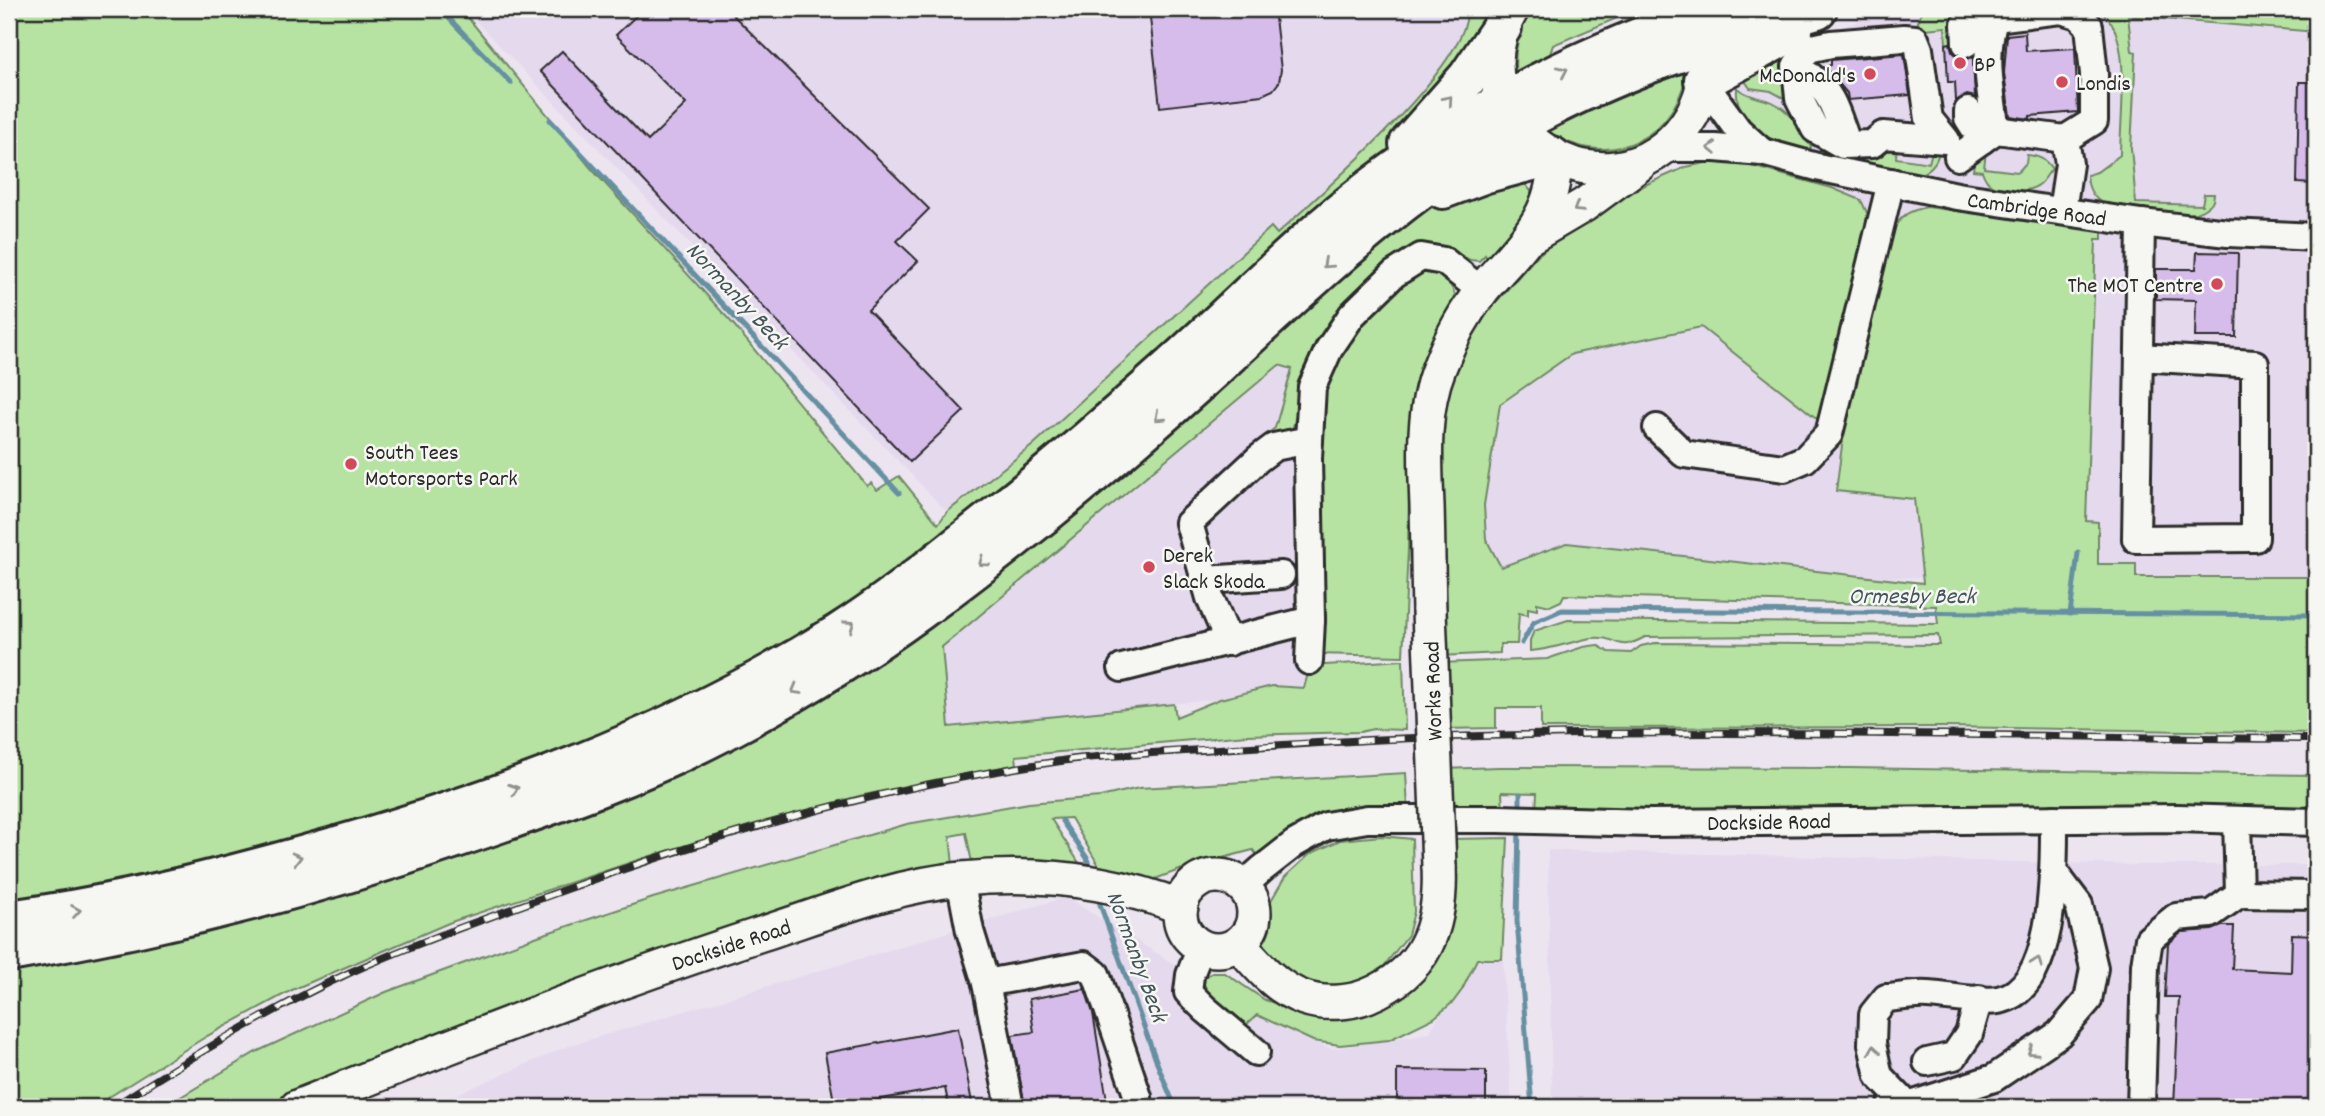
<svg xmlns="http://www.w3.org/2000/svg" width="2325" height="1116" font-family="Dekko,sans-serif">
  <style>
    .built { fill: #e5d9ee }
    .green { fill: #b6e3a2; stroke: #708766; stroke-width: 2 }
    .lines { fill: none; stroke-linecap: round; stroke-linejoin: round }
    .stream { stroke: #6690a1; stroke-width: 5 }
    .building { fill: #d6bceb; stroke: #2b2b2b; stroke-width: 2 }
    .minor-casing { stroke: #2b2b2b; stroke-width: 32 }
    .major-casing { stroke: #2b2b2b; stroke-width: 38 }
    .highway-casing { stroke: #2b2b2b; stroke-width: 44 }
    .minor { stroke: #f6f6f2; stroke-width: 26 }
    .major { stroke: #f6f6f2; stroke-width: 33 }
    .highway { stroke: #f6f6f2; stroke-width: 38 }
    .rail-casing { stroke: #2b2b2b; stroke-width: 8 }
    .rail { stroke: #f6f6f2; stroke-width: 5; stroke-dasharray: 16; stroke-linecap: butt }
    .major-bridge-casing { stroke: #2b2b2b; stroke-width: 38; stroke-linecap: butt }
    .major-bridge { stroke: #f6f6f2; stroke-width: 33 }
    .oneway { stroke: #90908e }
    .poi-dot { fill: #d1495b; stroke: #f6f6f2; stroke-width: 2.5 }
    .labels { text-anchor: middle; stroke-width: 5; stroke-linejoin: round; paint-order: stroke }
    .poi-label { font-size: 23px; fill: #2b2b2b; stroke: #f6f6f2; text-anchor: start }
    .street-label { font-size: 23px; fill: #2b2b2b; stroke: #f6f6f2 }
    .water-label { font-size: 24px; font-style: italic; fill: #44555c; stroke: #f6f6f2 }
  </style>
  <rect width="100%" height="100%" fill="#ece5f0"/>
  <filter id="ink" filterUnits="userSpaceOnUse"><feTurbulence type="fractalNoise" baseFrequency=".0143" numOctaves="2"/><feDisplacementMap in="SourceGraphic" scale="14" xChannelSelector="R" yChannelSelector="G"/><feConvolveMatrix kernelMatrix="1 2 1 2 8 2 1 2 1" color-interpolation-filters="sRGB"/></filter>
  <g filter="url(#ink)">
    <g class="built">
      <polygon points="464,9 1467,9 1467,18 1456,47 1418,98 1318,196 1277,234 1270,227 1033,445 947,512"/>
      <polygon points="1938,9 2316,9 2316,577 1476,578 1488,397 1571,268 1739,113 1736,89 1748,68 1767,53 1859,21"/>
      <polygon points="1286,348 1317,375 1309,440 1305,698 1275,693 948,728 942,647 986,612"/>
      <polygon points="1548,850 2137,865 2316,865 2316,1107 1552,1107"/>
      <polygon points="1066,897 1266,1021 1332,1049 1429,1033 1500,915 1512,1107 428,1107 568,1046"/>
    </g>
    <g class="green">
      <path d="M9,9H461L590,167L734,325L867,486L871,483L877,490L899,476L938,524L947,512L1033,445L1271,227L1277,234C1319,195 1472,63 1467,9H1492L1485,27L1436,97L1390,150L1121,395L876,590L675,708L385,820L9,909Z"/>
      <path d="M1534,9H1670L1642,22L1624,15L1553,45L1547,63L1516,77C1513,53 1518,27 1534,9Z"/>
      <polygon points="1938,9 1972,9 1958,43 1946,44 1945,27 1915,30 1922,11"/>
      <path d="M2097,9H2316V32L2128,16L2132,51L2136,52L2131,148L2136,203L2202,205L2204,194H2214L2213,201C2207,209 2199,213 2189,214C2175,215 2112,211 2102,203C2092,197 2087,186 2087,175L2097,172L2120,155C2120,120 2131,48 2109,20C2106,16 2101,12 2097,9Z"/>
      <path d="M1788,52L1815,134L1897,142L1896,158L1929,163L1933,148H1939C1939,161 1930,170 1919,175L1822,152L1791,102L1771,91L1750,88L1745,81L1751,70Z"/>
      <path d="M1688,63C1681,136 1610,174 1548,131L1549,125Z"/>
      <path d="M1737,88C1748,97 1759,97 1772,102C1792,111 1800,129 1811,147L1810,152C1777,145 1734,127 1737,88Z"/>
      <path d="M1986,151L1984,168L2018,172L2026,163L2027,155C2039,156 2045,159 2052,169C2048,173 2045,179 2041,183C2029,194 1998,194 1987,181C1985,178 1983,174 1982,171L1973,170L1975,157Z"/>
      <path d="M1710,162L1751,166L1832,188L1861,200L1869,217L1820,421L1701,327L1572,354L1500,404L1484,505L1486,539L1501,567L1567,543L1923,583L1914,499L1836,491L1845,423L1890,233C1901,216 1907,211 1927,207L2102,230V239H2096L2086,521L2098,522V564H2136V577H2316V733L1942,727L1541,728V708H1496V728L1442,729L1439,663L1547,659L1583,647L1597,645L1609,652L1631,653L1641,646L1655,643L1940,645L1938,635L1645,637C1614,654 1619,635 1592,638C1572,641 1552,650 1530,651V640L1534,631L1568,620L1938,624L1936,606L1564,595L1561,601L1550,606L1537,603V610L1528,608V615L1519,613L1517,644H1500V653L1441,656L1438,412L1474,327L1536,257L1564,233L1647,184L1686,167Z"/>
      <polygon points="1518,176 1531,191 1534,204 1489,262 1485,255 1479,261 1470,260 1439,245 1414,246 1386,264 1345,301 1310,358 1292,431 1258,448 1254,444 1275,428 1292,369 1279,365 942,647 949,727 1174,704 1176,717 1220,699 1272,686 1304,688 1310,666 1403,660 1405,730 1373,729 1360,732 1247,735 1016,756 1017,764 859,796 755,824 641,859 451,922 292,990 207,1036 93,1107 9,1107 9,965 597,801 1414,214 1458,190"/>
      <path d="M1424,270C1439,274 1450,279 1455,295L1417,377L1410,428L1408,549L1403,656L1313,654L1322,378L1351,336L1405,279Z"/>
      <polygon points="1499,767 1850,768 2316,775 2316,812 1536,812 1537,793 1502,792 1503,811 1444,812 1443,769"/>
      <polygon points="1406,773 1408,810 1320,817 1256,854 1253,850 1185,868 1155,879 1100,873 1099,866 1071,818 1051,819 1083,869 976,868 971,858 966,833 950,836 953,865 357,1068 268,1107 164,1107 256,1052 386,992 538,936 653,898 907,824 1029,803 1100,797 1139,788"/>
      <polygon points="1381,836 1412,839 1414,912 1408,935 1384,966 1365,979 1339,986 1311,982 1292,974 1270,957 1260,938 1266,909 1285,877 1310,854 1340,840"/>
      <polygon points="1508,838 1502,959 1477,959 1462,990 1453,1002 1434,1018 1389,1040 1340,1045 1313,1041 1257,1015 1245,1026 1208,992 1204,984 1205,977 1212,973 1225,973 1265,1000 1309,1014 1386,1004 1449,839"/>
    </g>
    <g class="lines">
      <g class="stream">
        <polyline points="440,9 511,83"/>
        <polyline points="550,120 899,493"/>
        <polyline points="2070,614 2078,553"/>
        <polyline points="1522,643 1534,622 1562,610 2316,615"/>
        <polyline points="1520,812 1520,794"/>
        <polyline points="1062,821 1087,858 1091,873"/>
        <polyline points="1519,825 1517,921 1532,1107"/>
        <polyline points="1097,896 1157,1063 1175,1107"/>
      </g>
    </g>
    <g class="building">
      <polygon points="643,9 727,9 929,209 897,241 918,261 868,310 964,411 910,462 540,71 562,51 648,141 686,104 616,35"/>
      <polygon points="1149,9 1274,9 1281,70 1279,82 1273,90 1262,95 1160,107"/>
      <polygon points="2025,33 2026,51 2075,48 2078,112 2030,116 2030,119 2010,116 2004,73 2007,35"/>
      <polygon points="1950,43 1952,51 1958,57 1966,59 1973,57 1975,97 1967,95 1956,101 1955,82 1948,82 1946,44"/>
      <polygon points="1904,54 1910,95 1848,100 1847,93 1828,71 1828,66 1831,65 1831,60"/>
      <polygon points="2299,82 2316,82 2316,184 2297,183"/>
      <polygon points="2197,252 2238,253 2236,337 2195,337 2196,300 2156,299 2156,269 2196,269"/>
      <polygon points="2222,926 2234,926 2232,969 2291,972 2292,934 2316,935 2316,1107 2174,1107 2179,997 2165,997 2168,944 2182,932 2212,930"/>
      <polygon points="1085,989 1093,1013 1108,1107 1025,1107 1012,1035 1034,1032 1029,999"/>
      <polygon points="958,1028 972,1103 949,1107 945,1088 835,1107 825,1053"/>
      <polygon points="1397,1070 1486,1071 1486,1107 1397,1107"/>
    </g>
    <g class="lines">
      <defs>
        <g id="minor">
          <polygon points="1904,38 1915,39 1919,49 1929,119 1946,140 1883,135 1872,144 1843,145 1815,129 1799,98 1796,66 1808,49 1831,44"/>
          <polyline points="1966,43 1965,24 1971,20 1995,18"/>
          <path d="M1810,76C1831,93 1835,108 1844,134"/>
          <polyline points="1704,83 1738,130 1762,152"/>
          <polyline points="1968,111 1968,118 1982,140"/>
          <path d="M1996,130C1991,94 1982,53 1995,18L2061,10L2078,15L2089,26L2094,74V121L2065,139"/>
          <polyline points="1663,148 1715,148 1762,152 1817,167 1957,196 2141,223 2228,233 2316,237"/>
          <polyline points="1958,157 1996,130 2065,139 2069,164 2062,211"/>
          <polyline points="2139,357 2255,364 2255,538 2136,539 2141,223"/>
          <polyline points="1657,428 1684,454 1784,468 1805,459 1829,434 1891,182"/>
          <polyline points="1205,580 1281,575"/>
          <polyline points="1229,642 1210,598 1189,523 1258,459 1274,447 1309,440"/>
          <polyline points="1309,661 1311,620 1308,458 1312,387 1329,349 1352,315 1394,274 1421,257 1444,261 1482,291"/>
          <polyline points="1122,668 1311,620"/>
          <polyline points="960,879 970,931 986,983 1010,1107"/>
          <polyline points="1243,886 1262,869 1294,844 1326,826 1367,819 1499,819 1651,823 2178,818 2316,822"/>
          <polyline points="2239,894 2316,895"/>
          <polyline points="1201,947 1190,975 1188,992 1205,1009 1256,1052"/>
          <polyline points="986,983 1084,965 1096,974 1138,1097"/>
          <polyline points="1927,1062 1954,1056 1969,1034 1979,999"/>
          <polyline points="1891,1107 1908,1106 1994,1078 2059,1034 2088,1000 2094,968 2079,905 2054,872"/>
          <path d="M1909,1107L1879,1076L1872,1044L1873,1014L1886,998C1900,997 1914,994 1928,995C1946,996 1983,1003 1998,1000C2057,990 2054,865 2054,819"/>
          <polyline points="2141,1107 2145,965 2149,939 2176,917 2211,914 2239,894 2237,820"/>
        </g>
        <g id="major">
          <path d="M1512,9C1447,118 1596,227 1679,133C1698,111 1708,83 1705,54"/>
          <polyline points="1530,237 1584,205 1640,164"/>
          <path d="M1429,611C1428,576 1428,540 1427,505C1425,460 1422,410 1439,368C1450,339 1464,313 1483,289C1519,246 1555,219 1555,158"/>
          <circle cx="1217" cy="913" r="37"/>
          <path d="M1239,944C1257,965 1277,989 1304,998C1324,1005 1349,1003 1367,996C1426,972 1442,926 1439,866"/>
          <path d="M297,1107C449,1046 602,986 758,935C823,914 894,885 962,879C1037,872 1111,880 1181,907"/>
        </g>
        <g id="highway">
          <polyline points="1704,80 1793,31"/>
          <polyline points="1409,144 1468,77 1502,27"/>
          <polyline points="1443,189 1486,173 1551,156"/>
          <path d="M9,920C110,906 210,882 309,854C493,803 675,736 838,634C893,599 945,556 997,515C1069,458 1139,397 1207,334C1260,285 1312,233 1370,189C1474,109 1595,48 1721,9"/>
          <path d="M9,952C159,927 308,889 453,839C547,807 646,773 733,726C797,692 860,654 919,611C1020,537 1116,457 1209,373C1297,292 1380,212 1481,147C1582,81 1702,42 1817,9"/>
        </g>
      </defs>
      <use href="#minor" class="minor-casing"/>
      <use href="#major" class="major-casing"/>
      <use href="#highway" class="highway-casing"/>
      <use href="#minor" class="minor"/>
      <use href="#major" class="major"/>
      <use href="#highway" class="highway"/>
      <defs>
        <path id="rail" d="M113,1107C189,1058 269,1010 351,972C420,941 493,916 564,890C726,831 891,785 1061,761C1091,756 1122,756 1152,753C1224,748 1296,744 1368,740C1684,726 2001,737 2316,739"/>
      </defs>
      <use href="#rail" class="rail-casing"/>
      <use href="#rail" class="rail"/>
      <defs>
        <polyline id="major-bridge" points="1429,611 1439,866"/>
      </defs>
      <use href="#major-bridge" class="major-bridge-casing"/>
      <use href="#major-bridge" class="major-bridge"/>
    </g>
    <defs><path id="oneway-chevron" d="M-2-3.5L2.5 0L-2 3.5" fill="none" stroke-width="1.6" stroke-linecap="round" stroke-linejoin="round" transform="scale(1.75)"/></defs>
    <g class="oneway">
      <use href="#oneway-chevron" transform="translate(1563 71) rotate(-25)"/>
      <use href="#oneway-chevron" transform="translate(1448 100) rotate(-49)"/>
      <use href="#oneway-chevron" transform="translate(1712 148) rotate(-178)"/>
      <use href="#oneway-chevron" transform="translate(1578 208) rotate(148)"/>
      <use href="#oneway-chevron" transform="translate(1327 264) rotate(138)"/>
      <use href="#oneway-chevron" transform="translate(1159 417) rotate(138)"/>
      <use href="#oneway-chevron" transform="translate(983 562) rotate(143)"/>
      <use href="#oneway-chevron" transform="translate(850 625) rotate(-35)"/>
      <use href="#oneway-chevron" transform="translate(796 690) rotate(150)"/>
      <use href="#oneway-chevron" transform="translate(514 789) rotate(-19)"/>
      <use href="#oneway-chevron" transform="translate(297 858) rotate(-15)"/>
      <use href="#oneway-chevron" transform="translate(76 911) rotate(-9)"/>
      <use href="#oneway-chevron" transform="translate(2037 962) rotate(-70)"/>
      <use href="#oneway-chevron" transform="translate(1874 1050) rotate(-99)"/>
      <use href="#oneway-chevron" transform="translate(2032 1051) rotate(147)"/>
    </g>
  </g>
  <g class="poi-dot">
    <circle cx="1960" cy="63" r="7"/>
    <circle cx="1870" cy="74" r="7"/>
    <circle cx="2062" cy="82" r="7"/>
    <circle cx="2217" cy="284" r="7"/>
    <circle cx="351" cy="464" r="7"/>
    <circle cx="1149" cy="567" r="7"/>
  </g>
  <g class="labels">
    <g class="poi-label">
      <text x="1974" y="71">BP</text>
      <text x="1856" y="82" text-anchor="end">McDonald's</text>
      <text x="2076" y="90">Londis</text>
      <text x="2203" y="292" text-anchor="end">The MOT Centre</text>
      <text x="365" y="459">South Tees<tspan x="365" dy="26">Motorsports Park</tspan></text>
      <text x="1163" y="562">Derek<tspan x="1163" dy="26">Slack Skoda</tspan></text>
    </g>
    <g class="street-label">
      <text transform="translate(2037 208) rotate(8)" y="8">Cambridge Road</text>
      <text transform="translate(1432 691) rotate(-92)" y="8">Works Road</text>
      <text transform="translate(1769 821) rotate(-1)" y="8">Dockside Road</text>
      <text transform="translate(731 944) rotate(-18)" y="8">Dockside Road</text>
    </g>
    <g class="water-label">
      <text transform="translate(738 295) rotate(47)" y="8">Normanby Beck</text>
      <text x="1912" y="603">Ormesby Beck</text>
      <text transform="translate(1138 956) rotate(70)" y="8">Normanby Beck</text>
    </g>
  </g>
  <rect width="2325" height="1116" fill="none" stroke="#f6f6f2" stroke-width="35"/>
  <rect x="18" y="18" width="2290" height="1081" fill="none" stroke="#2b2b2b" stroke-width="2.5" filter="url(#ink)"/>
</svg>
